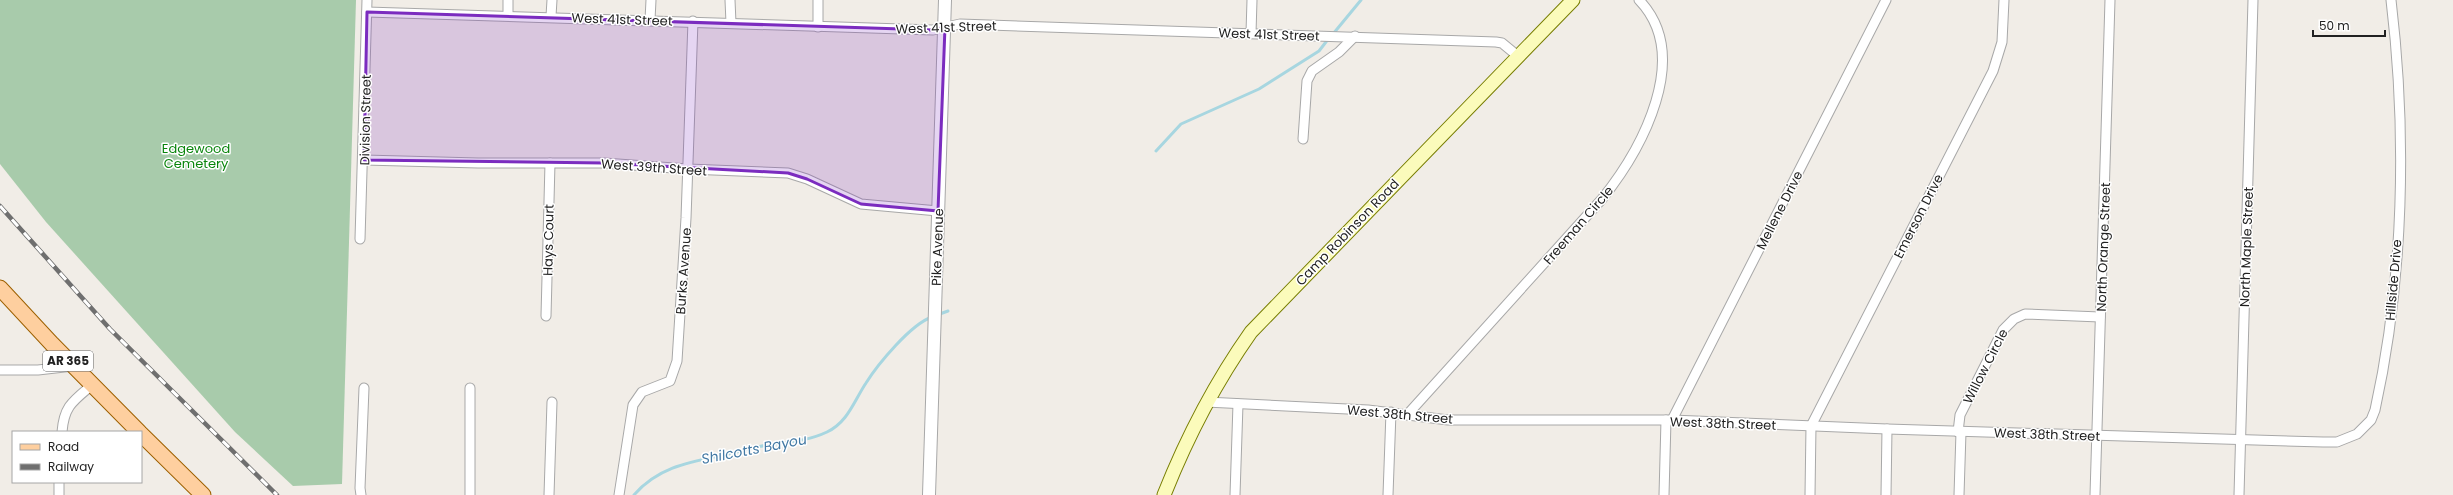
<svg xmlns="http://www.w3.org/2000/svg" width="2453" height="495" font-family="Poppins,sans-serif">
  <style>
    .cemetery { fill: #a8cbab }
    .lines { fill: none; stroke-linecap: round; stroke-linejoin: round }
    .stream { stroke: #a7d6e0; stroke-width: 3 }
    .minor-casing { stroke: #a8a8a8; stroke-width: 11 }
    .tertiary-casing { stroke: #a8a8a8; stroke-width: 14 }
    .secondary-casing { stroke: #787e02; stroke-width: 15 }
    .primary-casing { stroke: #9d6000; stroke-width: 17 }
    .minor { stroke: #fff; stroke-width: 9 }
    .tertiary { stroke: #fff; stroke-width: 12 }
    .secondary { stroke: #fbfbbb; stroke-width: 13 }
    .primary { stroke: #fecf9f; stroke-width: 15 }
    .rail-casing { stroke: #6f6f6f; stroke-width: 4.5 }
    .rail { stroke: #fff; stroke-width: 3; stroke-dasharray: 9; stroke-linecap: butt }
    .marked { fill: #7b2cbf; fill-opacity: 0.2; stroke: #7b2cbf; stroke-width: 3; stroke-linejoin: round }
    .labels { text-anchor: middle; stroke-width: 3; stroke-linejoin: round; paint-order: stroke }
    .shield { fill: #fff; stroke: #646464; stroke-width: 1 }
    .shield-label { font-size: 12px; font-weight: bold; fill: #212121 }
    .street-label { font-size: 13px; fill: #212121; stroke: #fff }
    .park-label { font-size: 13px; fill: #09850c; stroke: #fff }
    .water-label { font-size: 14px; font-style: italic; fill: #4379a4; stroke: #fff }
  </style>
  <rect width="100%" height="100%" fill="#f1ede7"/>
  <polygon class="cemetery" points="0,0 356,0 342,484 293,486 235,432 46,222 0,164"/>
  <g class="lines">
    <g class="stream">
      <polyline points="1333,34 1361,0"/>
      <polyline points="1156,151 1181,124 1259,89 1319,51 1329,38"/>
      <polyline points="937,315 948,311"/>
      <path d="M634,495C658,467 690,462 724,455C738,452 753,447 768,445C788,442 808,441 827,432C848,422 854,401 866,383C878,364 911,324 932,317"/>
    </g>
    <defs>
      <g id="minor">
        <polyline points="730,0 731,23"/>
        <polyline points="367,12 933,30 960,24 1496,42 1502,43 1519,57"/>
        <polyline points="508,15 508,0"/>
        <polyline points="551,16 552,0"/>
        <polyline points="650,20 651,0"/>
        <polyline points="818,27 818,0"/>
        <polyline points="1251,33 1252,0"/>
        <polyline points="1303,139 1307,81 1312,71 1339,52 1355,36"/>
        <polyline points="364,160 478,163 604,163 688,169 788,173 807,179 861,204 938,211"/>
        <polyline points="360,239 367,0"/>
        <polyline points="546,316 550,163"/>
        <polyline points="0,370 38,370 73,366"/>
        <path d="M1206,402L1368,410L1448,420H1672L1887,429L2323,442H2337L2357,434L2371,420L2375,410C2404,279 2407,133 2391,0"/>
        <path d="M1407,415L1602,199C1642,149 1693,56 1639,0"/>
        <polyline points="1672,420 1886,0"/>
        <path d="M62,432C64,406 73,401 92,385"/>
        <polyline points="1958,432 1960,415 2003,330 2014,319 2025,314 2100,317"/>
        <polyline points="59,495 59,482"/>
        <polyline points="361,495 360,488 364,388"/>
        <polyline points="470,495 470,388"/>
        <polyline points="549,495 552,402"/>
        <polyline points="619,495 633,405 642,392 670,381 677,361 686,218 693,21"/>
        <polyline points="1235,495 1238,404"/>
        <polyline points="1388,495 1391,412"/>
        <polyline points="1664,495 1666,420"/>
        <polyline points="1810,495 1811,426 1993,71 2002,42 2004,0"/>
        <polyline points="1886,495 1887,429"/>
        <polyline points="1959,495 1961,432"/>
        <polyline points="2095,495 2110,0"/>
        <polyline points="2239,495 2253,0"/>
      </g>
      <polyline id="tertiary" points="929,495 945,0"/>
      <path id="secondary" d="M1164,495C1187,437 1215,383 1251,332L1573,0"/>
      <g id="primary">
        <polyline points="0,288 52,344 139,432"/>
        <polyline points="141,434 203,495"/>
      </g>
    </defs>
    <use href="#minor" class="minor-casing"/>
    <use href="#tertiary" class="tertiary-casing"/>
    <use href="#secondary" class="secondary-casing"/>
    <use href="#primary" class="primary-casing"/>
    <use href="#minor" class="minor"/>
    <use href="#tertiary" class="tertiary"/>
    <use href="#secondary" class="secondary"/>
    <use href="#primary" class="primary"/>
    <defs>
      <polyline id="rail" points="0,206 110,329 277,495"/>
    </defs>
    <use href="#rail" class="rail-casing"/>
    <use href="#rail" class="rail"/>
  </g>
  <path class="marked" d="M367,12L933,30L945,27L938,211L861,204L807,179L788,173L604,163L364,160Z"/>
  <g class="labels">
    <rect class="shield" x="43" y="351" width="50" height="20" rx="3"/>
    <g class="shield-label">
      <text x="68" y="365">AR 365</text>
    </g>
    <g class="street-label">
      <text transform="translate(622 19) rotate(2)" y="5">West 41st Street</text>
      <text transform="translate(946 27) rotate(-2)" y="5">West 41st Street</text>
      <text transform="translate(1269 34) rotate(2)" y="5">West 41st Street</text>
      <text transform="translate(365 120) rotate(-89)" y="5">Division Street</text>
      <text transform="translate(654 167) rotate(4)" y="5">West 39th Street</text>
      <text transform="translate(1779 210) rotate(-63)" y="5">Mellene Drive</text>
      <text transform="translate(1918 216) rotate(-63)" y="5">Emerson Drive</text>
      <text transform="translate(1578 225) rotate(-49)" y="5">Freeman Circle</text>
      <text transform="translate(1347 232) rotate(-46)" y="5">Camp Robinson Road</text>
      <text transform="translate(548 240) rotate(-89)" y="5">Hays Court</text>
      <text transform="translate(937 247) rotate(-88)" y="5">Pike Avenue</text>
      <text transform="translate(2103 247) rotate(-88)" y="5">North Orange Street</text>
      <text transform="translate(2246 247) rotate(-88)" y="5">North Maple Street</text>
      <text transform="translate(683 271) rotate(-86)" y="5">Burks Avenue</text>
      <text transform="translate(2393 280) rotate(-85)" y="5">Hillside Drive</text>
      <text transform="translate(1985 366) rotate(-63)" y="5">Willow Circle</text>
      <text transform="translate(1400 414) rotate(5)" y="5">West 38th Street</text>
      <text transform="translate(1723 423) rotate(2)" y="5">West 38th Street</text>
      <text transform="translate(2047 434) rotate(2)" y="5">West 38th Street</text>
    </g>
    <g class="park-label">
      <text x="196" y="153">Edgewood<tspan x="196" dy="15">Cemetery</tspan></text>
    </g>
    <g class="water-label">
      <text transform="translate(754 449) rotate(-11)" y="5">Shilcotts Bayou</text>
    </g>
  </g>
  <rect x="12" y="431" width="130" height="52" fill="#ffffff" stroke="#a6a6a6"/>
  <rect x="20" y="444" width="20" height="6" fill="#fecf9f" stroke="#a6a6a6"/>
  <text x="48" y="451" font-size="12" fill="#212121">Road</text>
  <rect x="20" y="464" width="20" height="6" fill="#6f6f6f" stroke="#a6a6a6"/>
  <text x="48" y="471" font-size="12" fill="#212121">Railway</text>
  <path d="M2313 30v6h72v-6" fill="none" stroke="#212121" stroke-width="2"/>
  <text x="2319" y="30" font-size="12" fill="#212121" stroke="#ffffff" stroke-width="3" paint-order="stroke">50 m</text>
</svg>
